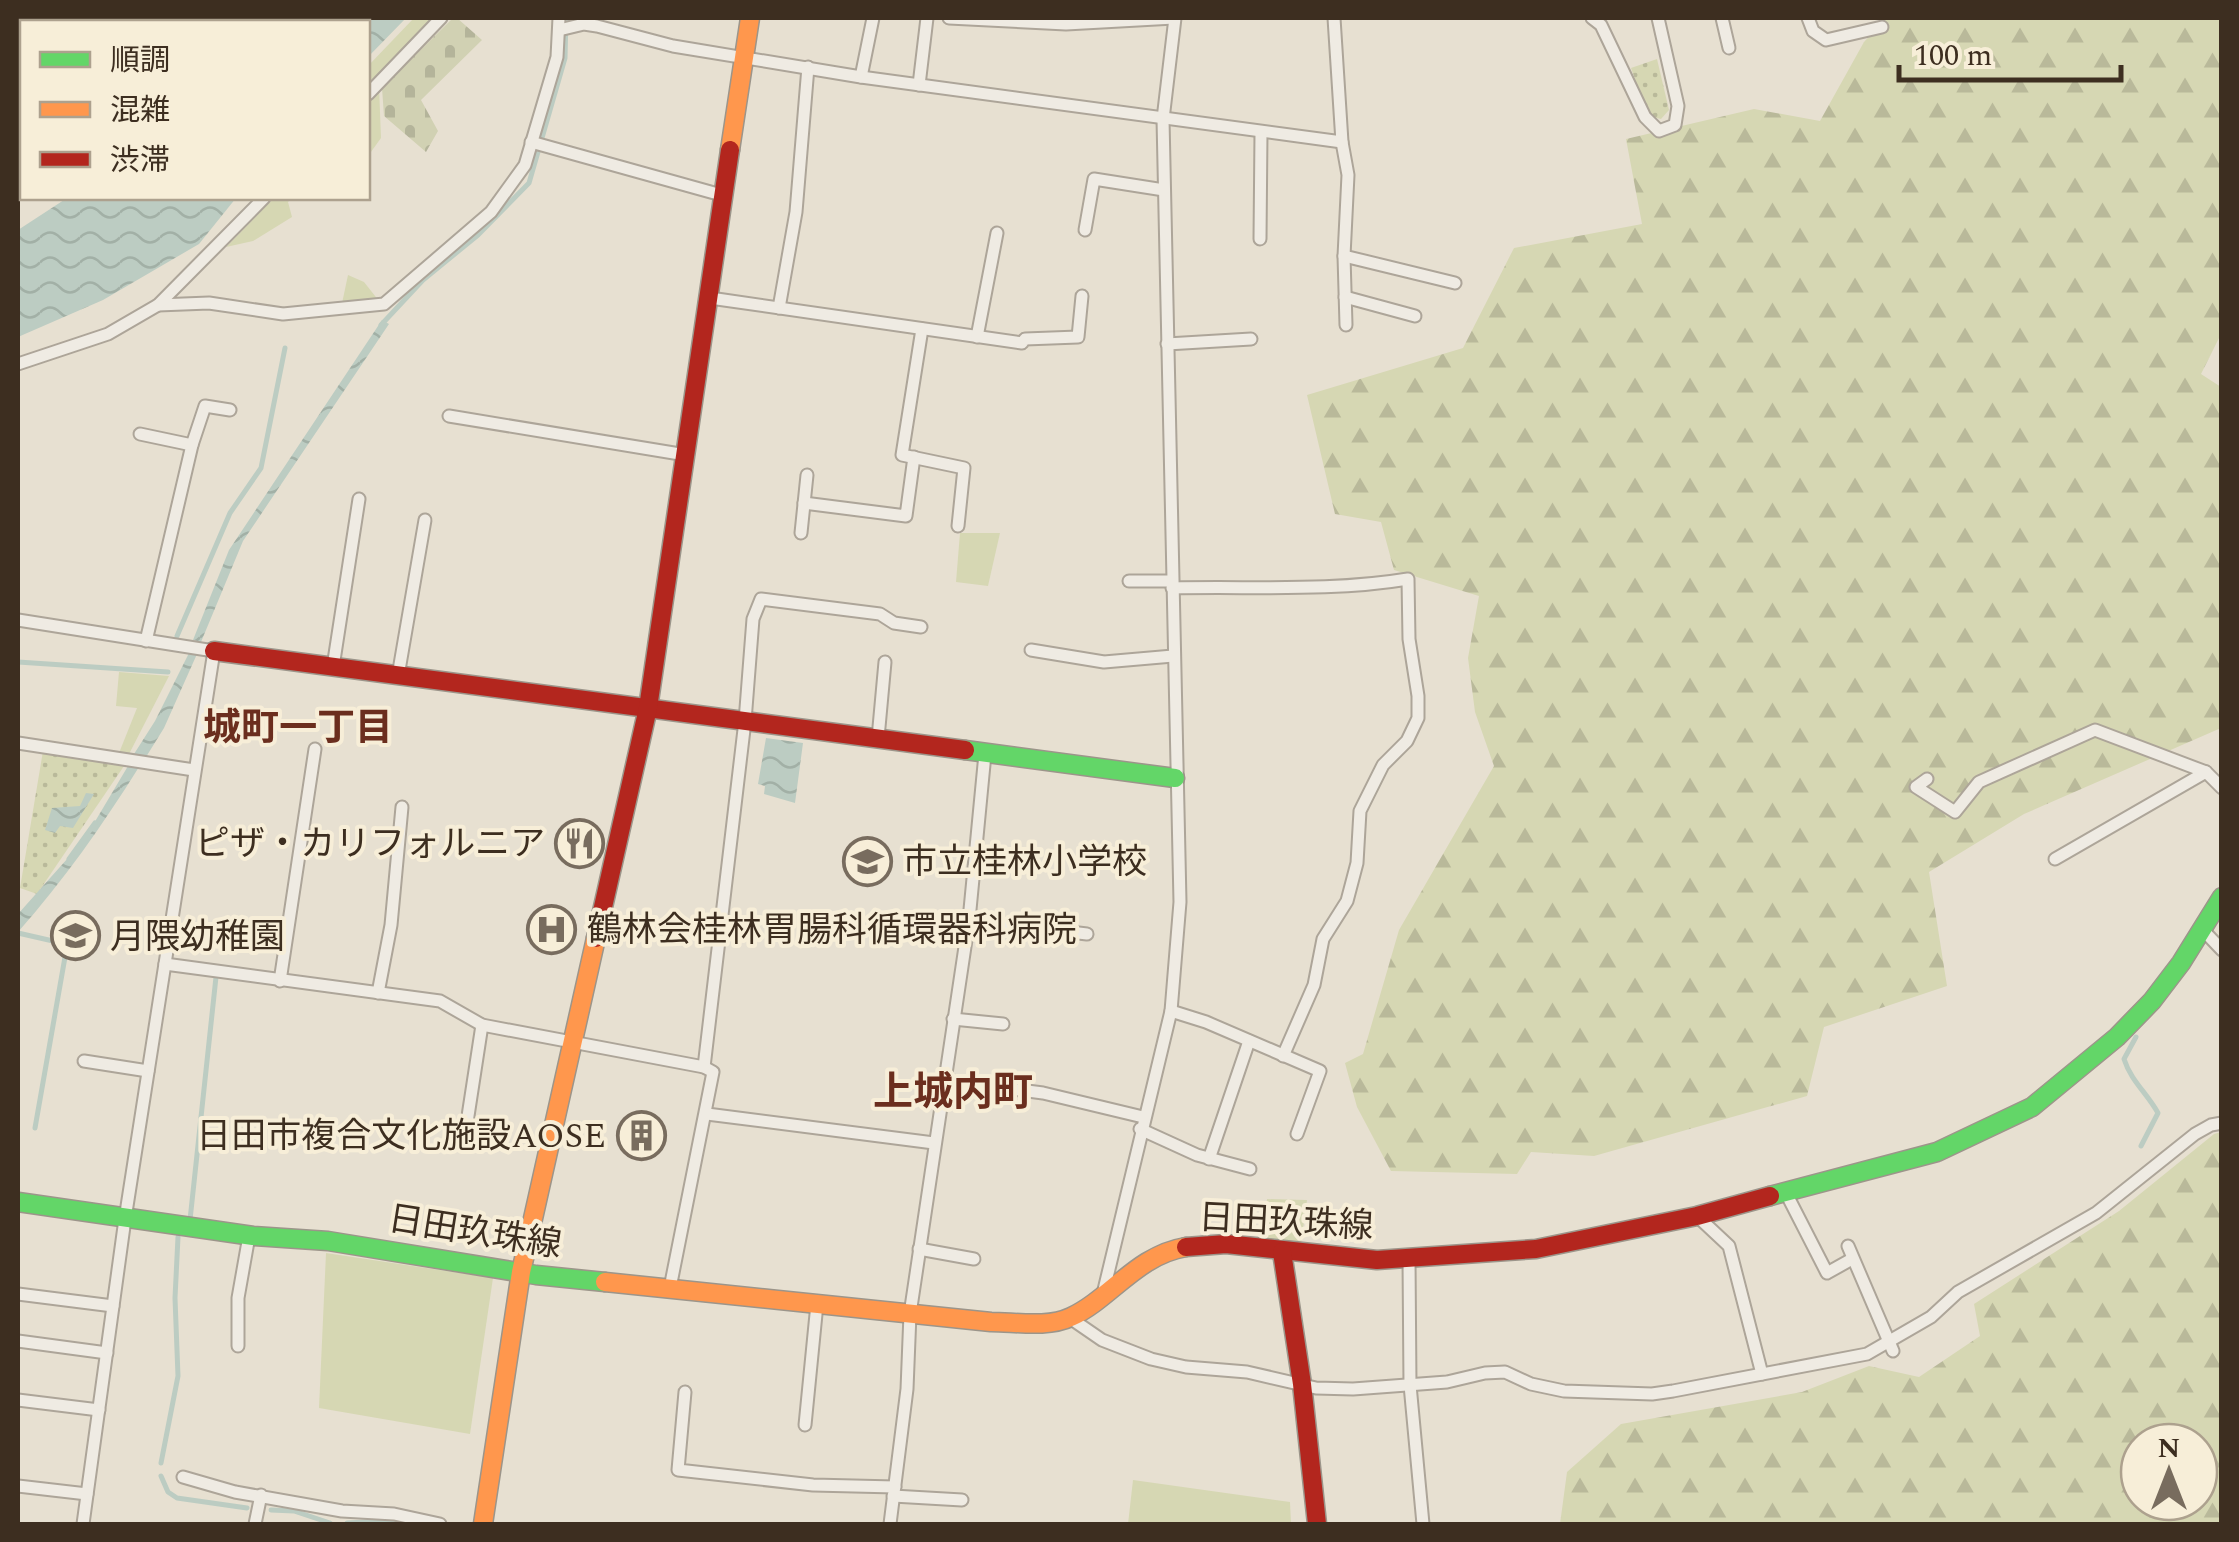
<svg xmlns="http://www.w3.org/2000/svg" width="2239" height="1542" font-family="Spectral,'Noto Sans JP',serif">
  <style>
    .grass { fill: #d6d7b3 }
    .forest { fill: url(#forest-firs); fill-rule: evenodd }
    .cemetery { fill: url(#cemetery-stones) }
    .park { fill: url(#park-dots) }
    .water { fill: url(#water-waves) }
    .lines { fill: none; stroke-linecap: round; stroke-linejoin: round }
    .stream { stroke: #bcccc2; stroke-width: 5 }
    .street-casing { stroke: #ada599; stroke-width: 15 }
    .fast-casing { stroke: #9c958a; stroke-width: 21 }
    .slow-casing { stroke: #9c958a; stroke-width: 21 }
    .jam-casing { stroke: #9c958a; stroke-width: 21 }
    .street { stroke: #efebe3; stroke-width: 11 }
    .fast { stroke: #63d668; stroke-width: 18 }
    .slow { stroke: #ff974d; stroke-width: 18 }
    .jam { stroke: #b3261e; stroke-width: 18 }
    .labels { text-anchor: middle; stroke-width: 8; stroke-linejoin: round; paint-order: stroke }
    .poi-label { font-size: 35px; fill: #3d2e20; stroke: #f7eed8; text-anchor: start }
    .street-label { font-size: 35px; fill: #3d2e20; stroke: #f7eed8 }
    .neighbourhood-label { font-size: 38px; font-weight: bold; fill: #6b2e1e; stroke: #f7eed8 }
    .quarter-label { font-size: 40px; font-weight: bold; fill: #6b2e1e; stroke: #f7eed8 }
  </style>
  <defs>
    <pattern id="forest-firs" width="22" height="20" patternUnits="userSpaceOnUse" patternTransform="scale(2.5)"><rect width="22" height="20" fill="#d6d7b3"/><path d="M5 1l3.5 6h-7zM16 11l3.5 6h-7z" fill="#b9b99a"/></pattern>
    <pattern id="cemetery-stones" width="16" height="16" patternUnits="userSpaceOnUse" patternTransform="scale(2.5)"><rect width="16" height="16" fill="#d1d1b3"/><path d="M2 7V4a2 2 0 0 1 4 0v3zM10 15v-3a2 2 0 0 1 4 0v3z" fill="#b4b49a"/></pattern>
    <pattern id="park-dots" width="8" height="8" patternUnits="userSpaceOnUse" patternTransform="scale(2.5)"><rect width="8" height="8" fill="#d6d7b3"/><path d="M2 2h.1M6 6h.1" fill="none" stroke="#b9b99a" stroke-width="1.8" stroke-linecap="round"/></pattern>
    <pattern id="water-waves" width="16" height="10" patternUnits="userSpaceOnUse" patternTransform="scale(2.5)"><rect width="16" height="10" fill="#bcccc2"/><path d="M0 5q4-4 8 0t8 0" fill="none" stroke="#a2b0a6"/></pattern>
  </defs>
  <rect width="100%" height="100%" fill="#e7e0d1"/>
  <g class="grass">
    <polygon points="414,18 432,18 368,85 368,66"/>
    <polygon points="379,86 381,138 368,156 368,102"/>
    <polygon points="274,198 292,198 288,202 292,217 253,241 226,247"/>
    <polygon points="348,275 364,282 379,301 341,308"/>
    <polygon points="960,533 1000,533 988,586 956,582"/>
    <polygon points="119,672 169,676 128,756 119,753 137,708 116,706"/>
    <polygon points="1267,1199 1307,1200 1301,1244 1263,1239"/>
    <polygon points="326,1253 493,1278 470,1434 319,1408"/>
    <polygon points="1133,1480 1290,1502 1291,1524 1128,1524"/>
  </g>
  <g class="forest">
    <polygon points="1886,18 2221,18 2221,334 2201,374 2221,387 2221,728 2024,814 1929,872 1947,986 1824,1027 1807,1096 1594,1156 1531,1152 1517,1174 1391,1171 1357,1107 1345,1063 1363,1054 1399,930 1494,766 1475,712 1468,658 1479,596 1394,570 1381,522 1335,514 1307,395 1463,348 1514,248 1642,224 1626,139 1754,109 1820,121 1864,42"/>
    <path d="M2221,1132V1524H1560L1567,1472L1621,1424L1802,1392L1869,1366L1919,1377L1980,1336L1974,1304L2119,1211L2214,1134ZM2139,1442H2199V1502H2139Z"/>
  </g>
  <polygon class="cemetery" points="453,18 457,18 482,40 421,100 438,131 426,152 384,116 382,88"/>
  <g class="park">
    <polygon points="1657,59 1669,110 1661,119 1648,116 1631,68"/>
    <polygon points="43,751 124,766 37,894 20,888"/>
  </g>
  <g class="water">
    <polygon points="256,18 406,18 368,57 368,22 251,22"/>
    <polygon points="67,198 236,198 199,244 103,300 18,337 18,230"/>
    <polygon points="382,320 389,324 243,541 201,642 193,640 229,550"/>
    <polygon points="189,653 197,654 164,728 146,757 134,754 155,721"/>
    <polygon points="766,738 803,743 795,803 764,794 765,786 758,784"/>
    <path d="M128,766L139,767C102,826 64,880 18,932V914L84,840Z"/>
    <polygon points="86,793 94,794 73,828 60,826 55,833 45,830 52,808 80,806"/>
  </g>
  <g class="lines">
    <g class="stream">
      <polyline points="76,22 81,18"/>
      <polyline points="18,91 22,63"/>
      <polyline points="18,125 22,134"/>
      <polyline points="381,325 423,280 478,235 529,183 565,58 566,18"/>
      <polyline points="177,636 230,513 261,468 285,348"/>
      <polyline points="18,662 168,672"/>
      <polyline points="69,859 95,823"/>
      <polyline points="18,933 53,941 68,940 35,1128"/>
      <path d="M2136,1037L2124,1059C2131,1081 2147,1093 2158,1113L2141,1146"/>
      <polyline points="190,1220 216,977"/>
      <polyline points="161,1463 178,1376 175,1298 178,1237"/>
      <polyline points="161,1476 168,1492 177,1498 247,1508"/>
      <polyline points="271,1510 294,1511 330,1523"/>
      <polyline points="347,1523 386,1521 409,1524"/>
    </g>
    <defs>
      <g id="street">
        <polyline points="949,18 1066,24 1174,18"/>
        <polyline points="1592,18 1601,25 1645,117 1659,131 1675,125 1678,106 1658,18"/>
        <polyline points="1722,18 1729,48"/>
        <polyline points="1808,18 1813,31 1826,40 1882,27"/>
        <polyline points="167,22 172,18"/>
        <polyline points="559,30 584,24 597,26 673,46 861,77 1342,142 1334,18"/>
        <polyline points="861,77 873,18"/>
        <polyline points="919,85 927,18"/>
        <polyline points="368,94 441,18"/>
        <polyline points="531,142 725,196"/>
        <polyline points="1342,142 1348,175 1344,256 1346,325"/>
        <polyline points="18,152 22,149"/>
        <polyline points="1085,230 1094,179 1164,190"/>
        <polyline points="1260,239 1261,133"/>
        <polyline points="1344,256 1455,283"/>
        <polyline points="1345,297 1415,316"/>
        <polyline points="710,298 1022,343 1025,339 1078,337 1082,296"/>
        <polyline points="158,305 209,303 283,314 384,304 491,212 525,165 557,57 559,18"/>
        <polyline points="779,308 796,212 808,67"/>
        <polyline points="922,329 902,455 964,468 958,526"/>
        <polyline points="977,337 997,233"/>
        <polyline points="1167,344 1251,339"/>
        <polyline points="18,364 108,334 158,305 264,198"/>
        <polyline points="449,416 686,455"/>
        <polyline points="140,434 192,445"/>
        <polyline points="804,503 906,516 914,457"/>
        <polyline points="801,533 807,475"/>
        <polyline points="1129,581 1171,581"/>
        <path d="M1172,588C1251,586 1329,592 1408,579L1409,639L1418,696V718L1407,741L1383,765L1360,811L1357,863L1347,901L1323,939L1314,985L1283,1056"/>
        <polyline points="18,620 214,651 125,1219 83,1524"/>
        <polyline points="146,641 192,445 205,406 230,410"/>
        <polyline points="1031,650 1104,662 1173,656"/>
        <polyline points="333,667 359,499"/>
        <polyline points="398,676 425,520"/>
        <polyline points="878,738 885,662"/>
        <polyline points="18,743 194,770"/>
        <polyline points="1927,779 1916,787 1955,812 1979,782 2095,730 2206,772"/>
        <polyline points="2055,859 2206,772 2222,788"/>
        <polyline points="969,920 1087,934"/>
        <polyline points="2201,928 2222,950"/>
        <polyline points="165,964 440,1001 482,1025 704,1067 713,1072 670,1288"/>
        <polyline points="280,981 315,749"/>
        <polyline points="378,993 391,925 402,807"/>
        <polyline points="1171,1011 1206,1022 1320,1071 1297,1134"/>
        <polyline points="953,1019 1003,1024"/>
        <polyline points="84,1061 148,1071"/>
        <polyline points="704,1067 745,721 753,619 761,599 880,614 894,623 921,627"/>
        <polyline points="944,1080 1043,1093 1143,1117"/>
        <polyline points="707,1114 934,1143"/>
        <polyline points="466,1129 482,1025"/>
        <polyline points="1140,1129 1197,1155 1250,1169"/>
        <polyline points="1209,1159 1249,1041"/>
        <polyline points="1786,1193 1827,1273 1852,1259"/>
        <polyline points="1697,1216 1729,1246 1762,1374"/>
        <polyline points="1848,1246 1893,1351"/>
        <polyline points="919,1249 974,1259"/>
        <polyline points="1409,1259 1410,1385 1423,1524"/>
        <polyline points="18,1294 113,1306"/>
        <polyline points="1103,1294 1171,1011 1180,902 1163,119 1175,18"/>
        <polyline points="1070,1318 1102,1340 1151,1359 1186,1367 1247,1372 1316,1388 1353,1389 1447,1382 1485,1373 1505,1372 1531,1384 1564,1391 1652,1394 1673,1391 1867,1354 1931,1317 1958,1292 2096,1213 2195,1134 2211,1125 2222,1123"/>
        <polyline points="18,1341 107,1353"/>
        <polyline points="238,1346 238,1298 249,1236"/>
        <polyline points="685,1392 678,1470 813,1485 895,1487"/>
        <polyline points="18,1400 99,1410"/>
        <polyline points="805,1425 817,1304"/>
        <polyline points="183,1477 235,1492 342,1511 394,1514 440,1524"/>
        <polyline points="18,1486 87,1494"/>
        <polyline points="893,1496 962,1500"/>
        <polyline points="255,1524 261,1495"/>
        <polyline points="890,1524 907,1389 910,1314 969,920 985,754"/>
      </g>
      <g id="fast">
        <polyline points="965,750 1175,778"/>
        <polyline points="1770,1196 1937,1152 2032,1107 2117,1037 2152,1001 2181,963 2222,897"/>
        <polyline points="18,1202 253,1236 328,1241 536,1275 605,1282"/>
      </g>
      <g id="slow">
        <polyline points="730,150 750,18"/>
        <path d="M605,1282L991,1322C1015,1322 1048,1328 1071,1317C1110,1299 1137,1255 1186,1247"/>
        <polyline points="483,1524 521,1272 596,938"/>
      </g>
      <g id="jam">
        <polyline points="214,651 965,750"/>
        <polyline points="596,938 648,708 730,150"/>
        <polyline points="1186,1247 1226,1244 1377,1260 1536,1249 1697,1216 1770,1196"/>
        <polyline points="1282,1252 1302,1384 1317,1524"/>
      </g>
    </defs>
    <use href="#street" class="street-casing"/>
    <use href="#fast" class="fast-casing"/>
    <use href="#slow" class="slow-casing"/>
    <use href="#jam" class="jam-casing"/>
    <use href="#street" class="street"/>
    <use href="#fast" class="fast"/>
    <use href="#slow" class="slow"/>
    <use href="#jam" class="jam"/>
  </g>
  <defs>
    <symbol id="restaurant-ring" viewBox="-11 -11 22 22"><circle r="9.5" fill="#f7eed8" stroke="#786c5e" stroke-width="1.5"/><path d="M-5-6h1v4h1v-4h1v4h1v-4h1v5L-1.5 .5V6h-2V.5L-5-1ZM5-6V6H3V1.5H1.5Q1.5-4 5-6Z" fill="#786c5e"/></symbol>
    <symbol id="school-ring" viewBox="-11 -11 22 22"><circle r="9.5" fill="#f7eed8" stroke="#786c5e" stroke-width="1.5"/><path d="M0-5L7-2L0 1L-7-2ZM-4 1L0 2.5L4 1V4Q0 6-4 4Z" fill="#786c5e"/></symbol>
    <symbol id="hospital-ring" viewBox="-11 -11 22 22"><circle r="9.5" fill="#f7eed8" stroke="#786c5e" stroke-width="1.5"/><path d="M-5-5h3v3.5h4V-5h3V5h-3V1.5h-4V5h-3Z" fill="#786c5e"/></symbol>
    <symbol id="building-ring" viewBox="-11 -11 22 22"><circle r="9.5" fill="#f7eed8" stroke="#786c5e" stroke-width="1.5"/><path d="M-4-6H4V6H1V3H-1V6H-4ZM-2.5-4.3h1.7v1.8h-1.7ZM.8-4.3h1.7v1.8H.8ZM-2.5-1h1.7V.8h-1.7ZM.8-1h1.7V.8H.8Z" fill="#786c5e"/></symbol>
  </defs>
  <g fill-rule="evenodd">
    <use href="#restaurant-ring" x="552" y="816" width="55" height="55"/>
    <use href="#school-ring" x="840" y="834" width="55" height="55"/>
    <use href="#hospital-ring" x="524" y="902" width="55" height="55"/>
    <use href="#school-ring" x="48" y="908" width="55" height="55"/>
    <use href="#building-ring" x="614" y="1108" width="55" height="55"/>
  </g>
  <g class="labels">
    <g class="poi-label">
      <text x="545" y="855" text-anchor="end">ピザ・カリフォルニア</text>
      <text x="902" y="873">市立桂林小学校</text>
      <text x="587" y="941">鶴林会桂林胃腸科循環器科病院</text>
      <text x="110" y="948">月隈幼稚園</text>
      <text x="606" y="1147" text-anchor="end">日田市複合文化施設AOSE</text>
    </g>
    <g class="street-label">
      <text transform="translate(1286 1221) rotate(3)" y="12">日田玖珠線</text>
      <text transform="translate(475 1231) rotate(9)" y="12">日田玖珠線</text>
    </g>
    <g class="neighbourhood-label">
      <text x="298" y="740">城町一丁目</text>
    </g>
    <g class="quarter-label">
      <text x="953" y="1105">上城内町</text>
    </g>
  </g>
  <rect width="2239" height="1542" fill="none" stroke="#3d2e20" stroke-width="40"/>
  <rect x="20" y="20" width="350" height="180" fill="#f7eed8" stroke="#ada18e" stroke-width="2.5"/>
  <rect x="40" y="52" width="50" height="15" fill="#63d668" stroke="#ada18e" stroke-width="2.5"/>
  <text x="110" y="70" font-size="30" fill="#3d2e20">順調</text>
  <rect x="40" y="102" width="50" height="15" fill="#ff974d" stroke="#ada18e" stroke-width="2.5"/>
  <text x="110" y="120" font-size="30" fill="#3d2e20">混雑</text>
  <rect x="40" y="152" width="50" height="15" fill="#b3261e" stroke="#ada18e" stroke-width="2.5"/>
  <text x="110" y="170" font-size="30" fill="#3d2e20">渋滞</text>
  <g transform="translate(2169 1472)"><circle r="48" fill="#f7eed8" stroke="#ada18e" stroke-width="2.5"/>
  <path d="M0-8L18 38L0 25L-18 38Z" fill="#786c5e"/>
  <text y="-15" font-size="28" font-weight="bold" text-anchor="middle" fill="#3d2e20">N</text>
  </g>
  <path d="M1899 65v15h222v-15" fill="none" stroke="#3d2e20" stroke-width="5"/>
  <text x="1914" y="65" font-size="30" fill="#3d2e20" stroke="#f7eed8" stroke-width="8" paint-order="stroke">100 m</text>
</svg>
